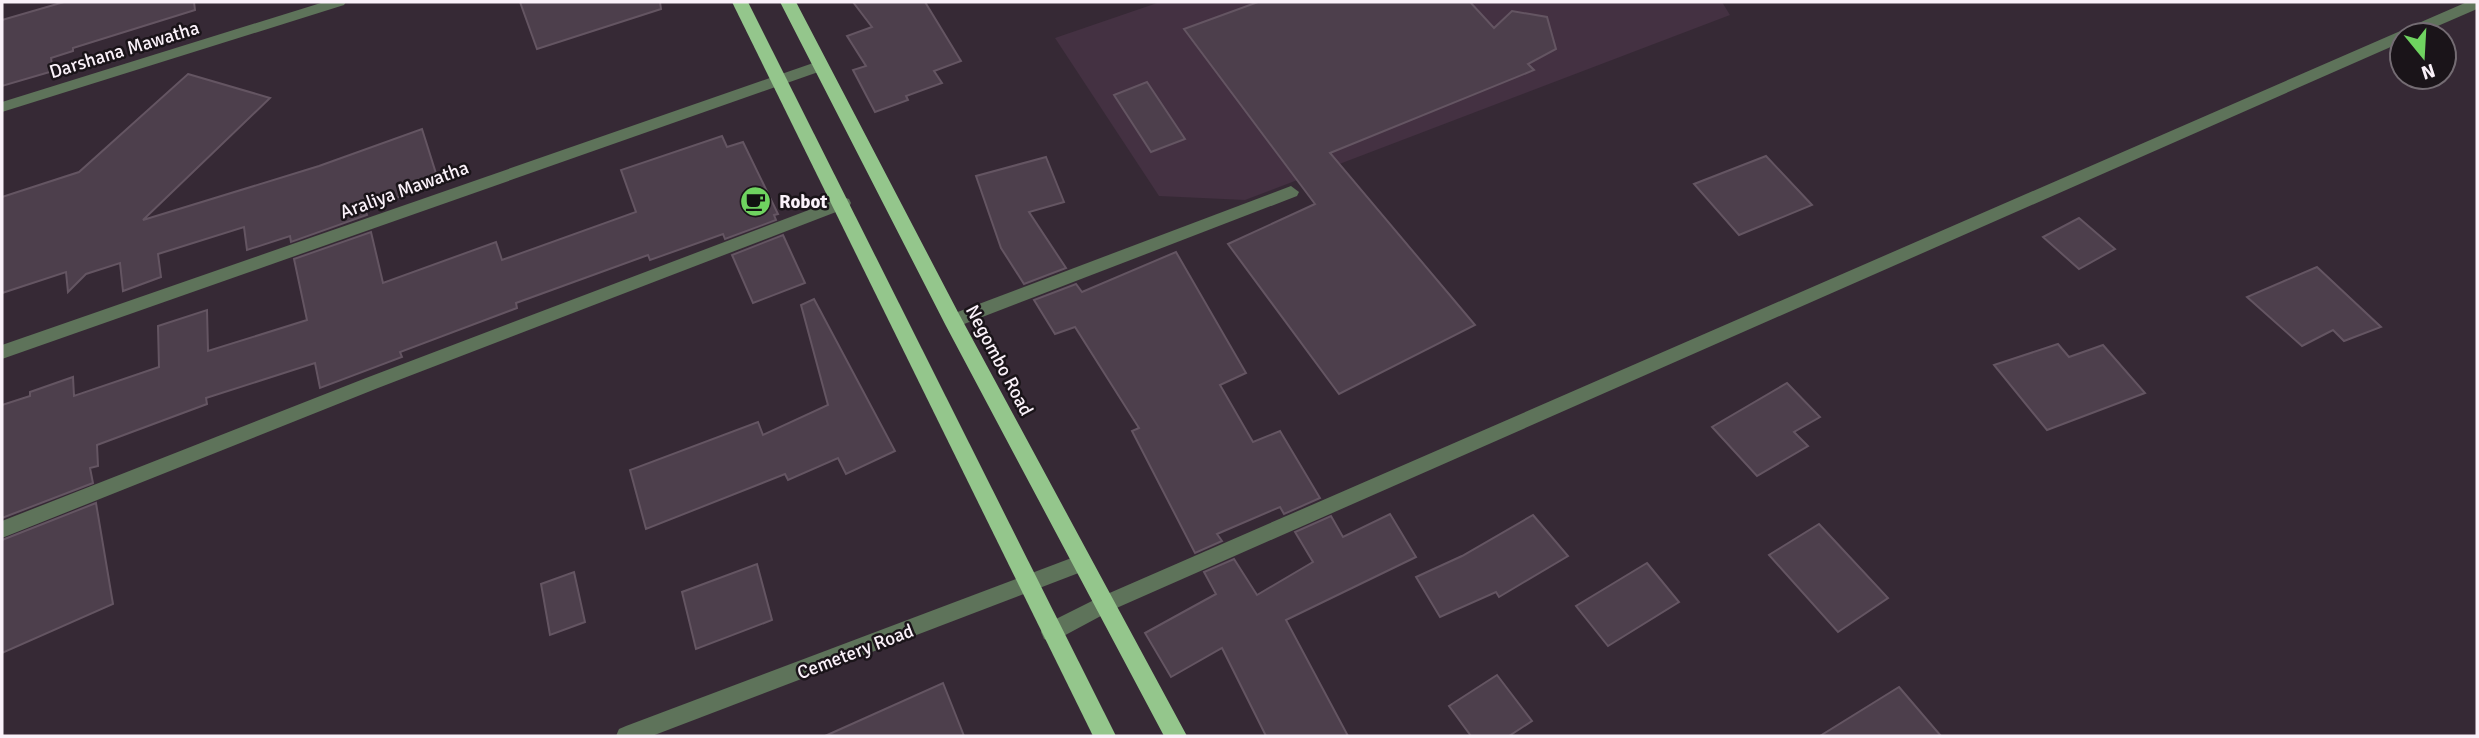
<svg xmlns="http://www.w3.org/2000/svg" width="2479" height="738" font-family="Signika,sans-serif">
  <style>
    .built { fill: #443142 }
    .building { fill: #4d3f4c; stroke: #645562; stroke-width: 2 }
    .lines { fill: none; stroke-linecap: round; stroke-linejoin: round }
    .minor { fill: #5e735a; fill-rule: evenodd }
    .tertiary { fill: #5e735a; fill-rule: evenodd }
    .trunk { fill: #94c68c; fill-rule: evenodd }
    .labels { text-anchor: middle; stroke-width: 5; stroke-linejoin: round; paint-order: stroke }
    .street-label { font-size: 19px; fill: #faf1f9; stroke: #1a1419 }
    .poi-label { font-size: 19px; font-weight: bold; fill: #faf1f9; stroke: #1a1419; text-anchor: start }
  </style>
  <rect width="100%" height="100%" fill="#362935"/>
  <polygon class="built" points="1160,2 1722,2 1730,15 1245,200 1159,196 1055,38"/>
  <g class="building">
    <polygon points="64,2 194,2 195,10 73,48 73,51 51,58 53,71 2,86 2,20"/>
    <polygon points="520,2 660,2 661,9 537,49"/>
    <polygon points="853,2 925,2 961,61 934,71 942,83 906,96 908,100 875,112 853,70 866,66 847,36 872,27"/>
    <polygon points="1258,2 1470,2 1494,28 1512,11 1547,17 1556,49 1528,64 1534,70 1330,153 1475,325 1339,394 1228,244 1315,204 1184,29"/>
    <polygon points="188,74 270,98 143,220 319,166 422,129 439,183 365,209 367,215 291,242 290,236 247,250 244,227 158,254 161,277 123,291 120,263 86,274 68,292 66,272 2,293 2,197 79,172"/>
    <polygon points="1147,82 1185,139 1151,152 1114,95"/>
    <polygon points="722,136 727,147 743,142 778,214 774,215 776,220 725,239 723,234 650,260 648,255 516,303 517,308 400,352 402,357 320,388 315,363 206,398 207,404 97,445 98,466 90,468 93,483 2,518 2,405 30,396 30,392 73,377 74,396 159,367 158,326 207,310 208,351 307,320 294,259 371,232 383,283 496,242 502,260 636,212 621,170"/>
    <polygon points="1766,156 1812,205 1739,235 1694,184"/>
    <polygon points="1046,157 1064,202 1029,212 1066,268 1024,284 1001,248 976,176"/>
    <polygon points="2079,218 2115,249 2079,269 2043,237"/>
    <polygon points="783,235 805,283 753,303 732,255"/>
    <polygon points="1176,252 1246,373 1220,385 1253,442 1280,431 1320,498 1284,514 1280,507 1217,534 1222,541 1195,553 1132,431 1139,428 1075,327 1055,334 1034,300 1076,284 1082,292"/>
    <polygon points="2317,267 2381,327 2344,341 2333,330 2302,346 2247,297"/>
    <polygon points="814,299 895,451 846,474 838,458 788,480 785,474 646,529 630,470 758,422 763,435 828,405 801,305"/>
    <polygon points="2058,344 2069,357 2103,345 2145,393 2047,430 1994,365"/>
    <polygon points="1787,383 1820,417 1794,432 1808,446 1757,476 1712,427"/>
    <polygon points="96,503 113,604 2,653 2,540"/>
    <polygon points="1390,514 1416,557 1286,620 1348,736 1266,736 1222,648 1171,677 1145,633 1216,594 1204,572 1234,559 1257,595 1313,562 1295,532 1331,516 1343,537"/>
    <polygon points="1533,515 1568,556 1499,597 1496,592 1440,617 1416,577 1462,556"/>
    <polygon points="1819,524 1888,598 1838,632 1769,555"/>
    <polygon points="1647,563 1679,602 1608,646 1576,606"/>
    <polygon points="757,564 772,620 696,649 682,592"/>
    <polygon points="574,572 585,622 550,635 541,584"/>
    <polygon points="1497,675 1532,721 1509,736 1471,736 1449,706"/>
    <polygon points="943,683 964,736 825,736"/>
    <polygon points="1899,687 1941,736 1820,736"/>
  </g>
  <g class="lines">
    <g class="minor">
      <polygon points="324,2 346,2 344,5 2,112 2,102"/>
      <polygon points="2467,2 2477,2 2477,9 2417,35 2402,35 2402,42 1112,610 1058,639 1051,641 1044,639 1041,632 1044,625 1098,598"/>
      <polygon points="819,61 826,66 824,70 2,359 2,345"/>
      <polygon points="1291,186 1299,192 1297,196 959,326 947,326 944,321 947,316"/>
      <polygon points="843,197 849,199 851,203 849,207 378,388 2,538 2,521 366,378"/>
    </g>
    <polygon class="tertiary" points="1082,554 1089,557 1092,563 1089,569 652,736 616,736 619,729 626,726"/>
    <g class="trunk">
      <polygon points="732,2 748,2 1116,736 1093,736"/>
      <polygon points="780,2 796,2 960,316 1187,736 1164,736 946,326"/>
    </g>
  </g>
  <defs>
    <symbol id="cafe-disc" viewBox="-11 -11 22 22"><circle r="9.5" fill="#6fd360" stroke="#1a1419"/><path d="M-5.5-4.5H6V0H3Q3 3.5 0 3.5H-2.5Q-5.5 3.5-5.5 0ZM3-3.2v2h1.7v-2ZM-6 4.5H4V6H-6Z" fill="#111"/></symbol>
  </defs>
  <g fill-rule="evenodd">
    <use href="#cafe-disc" x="738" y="184" width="35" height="35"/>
  </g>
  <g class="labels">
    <g class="street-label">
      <text transform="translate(124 49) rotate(-17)" y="7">Darshana Mawatha</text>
      <text transform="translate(404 189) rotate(-20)" y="7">Araliya Mawatha</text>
      <text transform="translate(1000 360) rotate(62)" y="7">Negombo Road</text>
      <text transform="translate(855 651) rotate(-21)" y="7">Cemetery Road</text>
    </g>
    <g class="poi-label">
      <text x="779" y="208">Robot</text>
    </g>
  </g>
  <rect width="2479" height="738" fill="none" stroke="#faf1f9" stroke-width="7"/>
  <g transform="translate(2423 56) rotate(162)"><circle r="33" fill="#1a1419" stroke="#746c73" stroke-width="2"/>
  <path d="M0-5L12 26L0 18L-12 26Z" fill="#6fd360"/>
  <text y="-10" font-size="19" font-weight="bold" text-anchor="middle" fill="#faf1f9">N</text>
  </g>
</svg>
